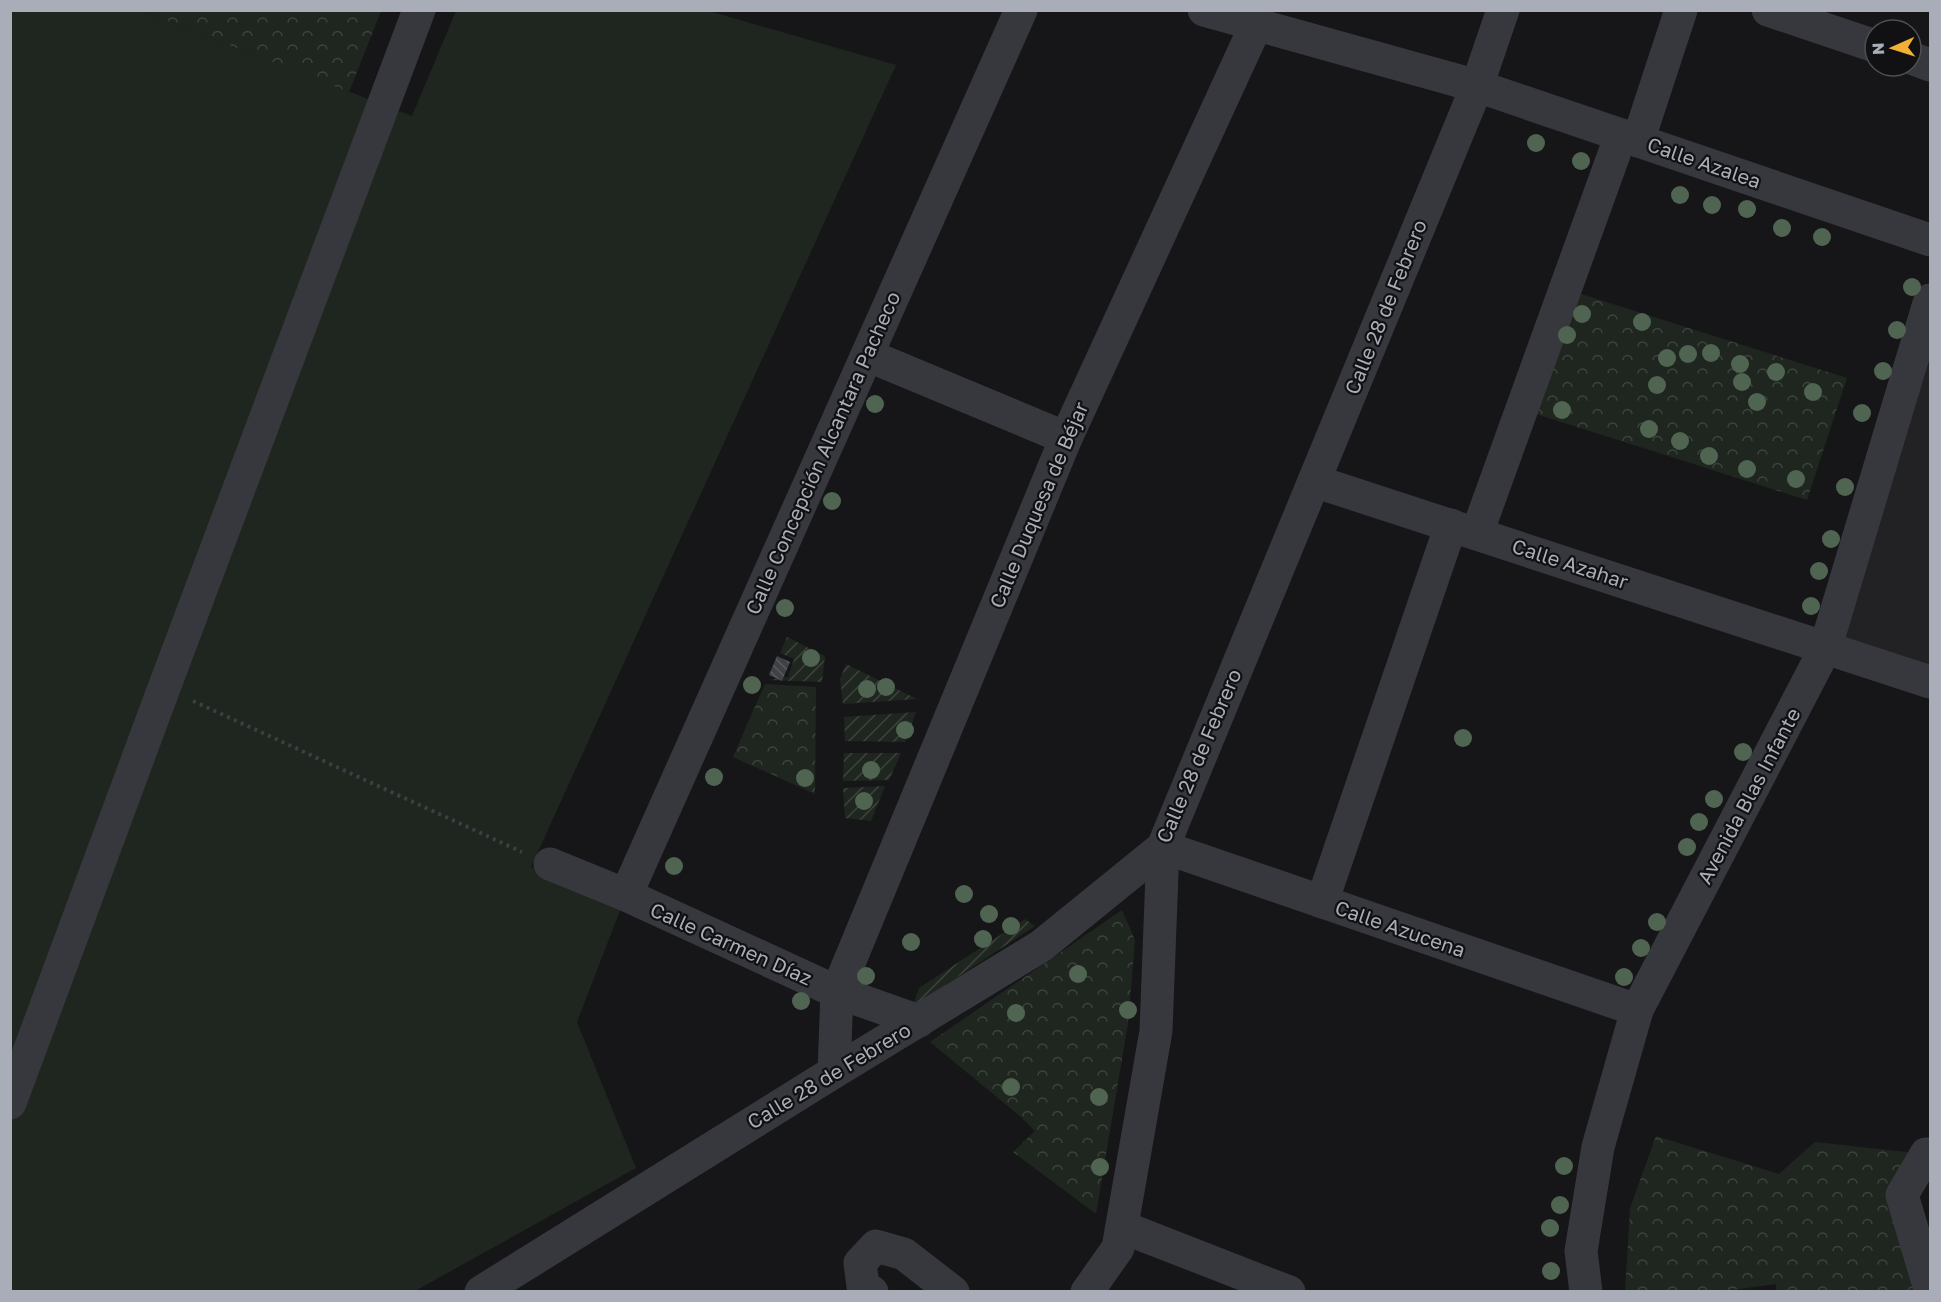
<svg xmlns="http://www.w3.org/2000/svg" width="1941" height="1302" font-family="'Golos Text',sans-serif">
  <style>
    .built { fill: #222225 }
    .grass { fill: #1e261f }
    .forest { fill: url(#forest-crowns) }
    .garden { fill: url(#garden-furrows) }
    .building { fill: url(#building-back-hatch) }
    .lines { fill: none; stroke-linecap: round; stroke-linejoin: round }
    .path { stroke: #3d3f44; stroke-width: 4; stroke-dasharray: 3 4.5; stroke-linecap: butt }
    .minor { stroke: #37383d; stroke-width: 33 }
    .tree { fill: #506452 }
    .labels { text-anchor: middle; stroke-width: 4.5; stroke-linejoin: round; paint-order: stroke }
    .street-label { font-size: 20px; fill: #a8adb8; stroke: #111113 }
  </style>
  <defs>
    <pattern id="forest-crowns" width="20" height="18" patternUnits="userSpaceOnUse" patternTransform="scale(1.5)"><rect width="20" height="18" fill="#1e261f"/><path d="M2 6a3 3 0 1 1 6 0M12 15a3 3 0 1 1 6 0" fill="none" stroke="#3c433d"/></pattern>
    <pattern id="garden-furrows" width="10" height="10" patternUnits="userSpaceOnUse" patternTransform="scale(1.5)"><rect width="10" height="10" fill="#1e261f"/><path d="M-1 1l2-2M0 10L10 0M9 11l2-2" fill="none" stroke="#3c433d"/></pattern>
    <pattern id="building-back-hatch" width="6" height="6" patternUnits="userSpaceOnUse" patternTransform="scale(1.5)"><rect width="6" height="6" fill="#404145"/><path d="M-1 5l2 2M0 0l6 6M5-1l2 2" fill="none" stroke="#595a5e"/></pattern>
  </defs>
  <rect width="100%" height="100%" fill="#161618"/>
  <polygon class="built" points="1930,306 1930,682 1825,649"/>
  <polygon class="grass" points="10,11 142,11 412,116 456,11 709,11 896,65 531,867 626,895 577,1022 636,1168 415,1291 11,1291"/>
  <g class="forest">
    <polygon points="142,11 381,11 349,92"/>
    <polygon points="1578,293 1847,378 1807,500 1533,413"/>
    <polygon points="765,684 816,687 815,794 733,757"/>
    <polygon points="1122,910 1135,940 1128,1023 1096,1214 1013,1152 1035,1131 1021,1117 930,1042"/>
    <polygon points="1656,1136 1779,1174 1815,1142 1915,1153 1922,1291 1776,1292 1776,1284 1718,1292 1625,1292 1630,1208"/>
  </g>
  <g class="garden">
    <polygon points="787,637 825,656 822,682 768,680 788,677 794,659 780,653"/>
    <polygon points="846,664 917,699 843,704 840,679"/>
    <polygon points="916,712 905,742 845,741 844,717"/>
    <polygon points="844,753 901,753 889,780 843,781"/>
    <polygon points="885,786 871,821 845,818 843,788"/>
    <polygon points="1025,919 1035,926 913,1006 919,988"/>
  </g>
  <polygon class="building" points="777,656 790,662 782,681 769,675"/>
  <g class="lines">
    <polyline class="path" points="193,701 522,852"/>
    <g class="minor">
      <polyline points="1204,10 1477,86 1930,240"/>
      <polyline points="1768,10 1875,46"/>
      <polyline points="1911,58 1930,65"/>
      <polyline points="1638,141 1681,10"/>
      <polyline points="867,355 1066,438"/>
      <polyline points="1314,481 1930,682"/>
      <polyline points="1477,533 1621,135"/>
      <polyline points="1163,847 1637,1010"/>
      <polyline points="550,864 626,895 837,992 919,1021"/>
      <polyline points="626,895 1021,10"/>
      <polyline points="1322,902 1451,525"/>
      <polyline points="834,1072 837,992 1066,438 1256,25"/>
      <polyline points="10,1103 164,688 419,10"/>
      <polyline points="1930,1154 1926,1154 1902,1195 1930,1289"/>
      <polyline points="1122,1227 1289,1292"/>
      <polyline points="481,1292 834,1072 1041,946 1163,847 1477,86 1503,10"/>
      <polyline points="872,1292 863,1286 860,1263 876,1246 904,1254 953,1292"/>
      <polyline points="1087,1292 1118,1248 1156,1031 1163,847"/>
      <polyline points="1586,1292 1581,1251 1598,1147 1637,1010 1825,649 1930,300"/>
    </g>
  </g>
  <g class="tree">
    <circle cx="1536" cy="143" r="9"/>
    <circle cx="1581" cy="161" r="9"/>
    <circle cx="1680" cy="195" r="9"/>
    <circle cx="1712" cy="205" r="9"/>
    <circle cx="1747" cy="209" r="9"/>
    <circle cx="1782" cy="228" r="9"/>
    <circle cx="1822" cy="237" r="9"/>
    <circle cx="1912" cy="287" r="9"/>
    <circle cx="1582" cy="314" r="9"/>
    <circle cx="1642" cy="322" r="9"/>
    <circle cx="1897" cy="330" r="9"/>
    <circle cx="1567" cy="335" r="9"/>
    <circle cx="1711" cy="353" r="9"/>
    <circle cx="1688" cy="354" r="9"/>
    <circle cx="1667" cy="358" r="9"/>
    <circle cx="1740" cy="364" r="9"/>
    <circle cx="1883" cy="371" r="9"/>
    <circle cx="1776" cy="372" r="9"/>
    <circle cx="1742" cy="382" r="9"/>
    <circle cx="1657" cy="385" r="9"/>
    <circle cx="1813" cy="392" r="9"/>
    <circle cx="1757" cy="402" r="9"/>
    <circle cx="875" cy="404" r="9"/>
    <circle cx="1562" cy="410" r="9"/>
    <circle cx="1862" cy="413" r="9"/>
    <circle cx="1649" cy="429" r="9"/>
    <circle cx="1680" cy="441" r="9"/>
    <circle cx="1709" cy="456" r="9"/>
    <circle cx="1747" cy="469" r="9"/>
    <circle cx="1796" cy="479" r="9"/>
    <circle cx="1845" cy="487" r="9"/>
    <circle cx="832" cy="501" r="9"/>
    <circle cx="1831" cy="539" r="9"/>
    <circle cx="1819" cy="571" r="9"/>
    <circle cx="1811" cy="606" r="9"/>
    <circle cx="785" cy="608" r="9"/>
    <circle cx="811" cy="658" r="9"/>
    <circle cx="752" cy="685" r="9"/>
    <circle cx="886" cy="687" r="9"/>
    <circle cx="867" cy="689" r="9"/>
    <circle cx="905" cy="730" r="9"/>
    <circle cx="1463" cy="738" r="9"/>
    <circle cx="1743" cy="752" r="9"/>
    <circle cx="871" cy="770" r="9"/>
    <circle cx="714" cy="777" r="9"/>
    <circle cx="805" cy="778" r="9"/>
    <circle cx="1714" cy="799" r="9"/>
    <circle cx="864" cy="801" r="9"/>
    <circle cx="1699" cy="822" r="9"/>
    <circle cx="1687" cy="847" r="9"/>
    <circle cx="674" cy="866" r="9"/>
    <circle cx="964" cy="894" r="9"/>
    <circle cx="989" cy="914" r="9"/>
    <circle cx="1657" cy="922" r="9"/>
    <circle cx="1011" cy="926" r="9"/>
    <circle cx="983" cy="939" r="9"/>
    <circle cx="911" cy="942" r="9"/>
    <circle cx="1641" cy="948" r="9"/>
    <circle cx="1078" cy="974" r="9"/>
    <circle cx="866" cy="976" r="9"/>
    <circle cx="1624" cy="977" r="9"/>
    <circle cx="801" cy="1001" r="9"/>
    <circle cx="1128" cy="1010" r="9"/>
    <circle cx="1016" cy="1013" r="9"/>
    <circle cx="1011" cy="1087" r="9"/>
    <circle cx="1099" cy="1097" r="9"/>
    <circle cx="1564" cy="1166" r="9"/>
    <circle cx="1100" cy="1167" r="9"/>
    <circle cx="1560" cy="1205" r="9"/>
    <circle cx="1550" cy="1228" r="9"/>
    <circle cx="1551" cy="1271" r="9"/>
  </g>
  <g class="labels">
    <g class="street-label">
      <text transform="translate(1704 163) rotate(19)" y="7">Calle Azalea</text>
      <text transform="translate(1386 307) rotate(-68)" y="7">Calle 28 de Febrero</text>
      <text transform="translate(823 453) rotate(-66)" y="7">Calle Concepción Alcantara Pacheco</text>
      <text transform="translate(1039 505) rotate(-67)" y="7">Calle Duquesa de Béjar</text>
      <text transform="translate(1570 564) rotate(18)" y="7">Calle Azahar</text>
      <text transform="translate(1199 756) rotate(-67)" y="7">Calle 28 de Febrero</text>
      <text transform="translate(1749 796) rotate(-62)" y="7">Avenida Blas Infante</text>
      <text transform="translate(1400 929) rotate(19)" y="7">Calle Azucena</text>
      <text transform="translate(731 944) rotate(24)" y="7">Calle Carmen Díaz</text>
      <text transform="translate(829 1076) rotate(-31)" y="7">Calle 28 de Febrero</text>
    </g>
  </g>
  <rect width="1941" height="1302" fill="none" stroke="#a8adb8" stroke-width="24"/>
  <g transform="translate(1893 48) rotate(267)"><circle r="28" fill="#111113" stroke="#4d4f55" stroke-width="1.5"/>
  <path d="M0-4.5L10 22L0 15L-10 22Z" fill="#f2b134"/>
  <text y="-9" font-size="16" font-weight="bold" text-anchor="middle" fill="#a8adb8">N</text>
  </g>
</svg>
